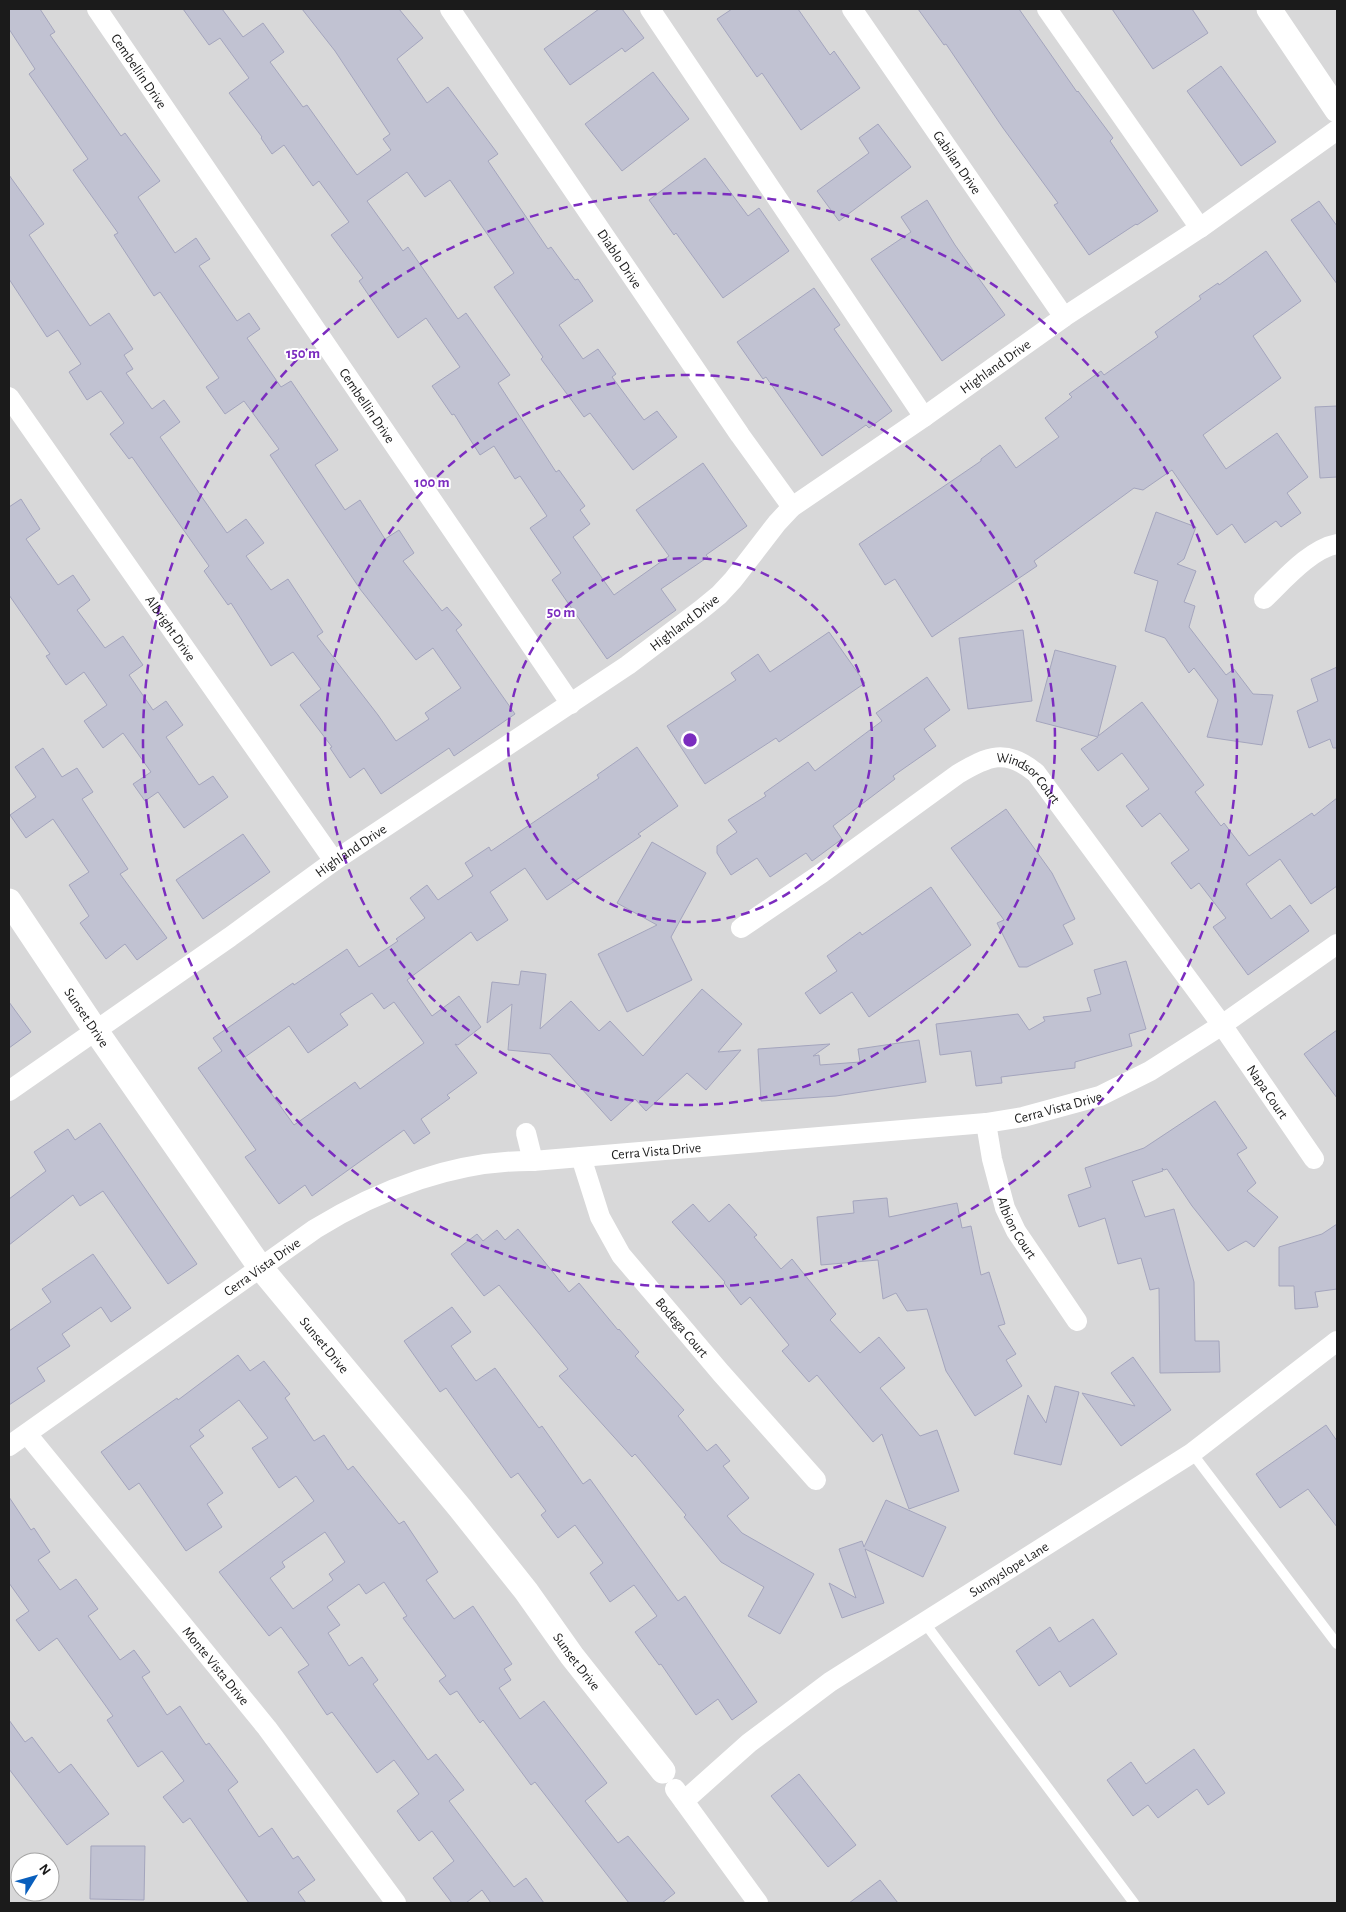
<svg xmlns="http://www.w3.org/2000/svg" width="1346" height="1912" font-family="'Alegreya Sans',sans-serif">
  <style>
    .residential { fill: #d8d8d9; fill-rule: evenodd }
    .building { fill: #c1c2d2; stroke: #a4a5bd; fill-rule: evenodd }
    .lines { fill: none; stroke-linecap: round; stroke-linejoin: round }
    .service { stroke: #fff; stroke-width: 10 }
    .minor { stroke: #fff; stroke-width: 20 }
    .tertiary { stroke: #fff; stroke-width: 25 }
    .ring { fill: none; stroke: #7b2cbf; stroke-width: 2.5; stroke-dasharray: 9 6 }
    .labels { text-anchor: middle; stroke-width: 4; stroke-linejoin: round; paint-order: stroke }
    .street-label { font-size: 14px; fill: #1b1b1b; stroke: #fff }
    .centre { fill: #7b2cbf; stroke: #fff; stroke-width: 2.5 }
    .ring-label { font-size: 15px; text-anchor: middle; font-weight: bold; fill: #7b2cbf; stroke: #fff; stroke-width: 4; stroke-linejoin: round; paint-order: stroke }
  </style>
  <rect width="100%" height="100%" fill="#e2e0ec"/>
  <path class="residential" d="M9,9H1337V1903H9ZM20,1862H50V1892H20Z"/>
  <g class="building">
    <polygon points="9,9 40,9 55,32 50,35 121,136 125,133 160,181 138,197 175,253 196,238 210,259 199,266 237,321 249,313 260,329 247,338 281,387 291,381 338,450 315,465 345,510 360,500 385,539 399,530 414,553 403,561 442,611 447,607 462,625 456,630 515,714 454,756 449,748 381,794 364,768 350,778 330,748 332,747 300,705 321,689 293,652 271,666 231,603 228,605 204,571 209,566 132,457 129,459 110,434 124,423 101,391 87,400 69,372 81,364 58,330 47,337 9,279 9,175 44,224 29,235 90,326 109,313 133,349 124,355 133,369 126,373 152,409 164,400 180,422 160,437 227,533 246,519 264,543 246,556 271,590 288,579 323,632 317,636 378,715 396,741 429,719 425,713 461,688 433,648 416,660 360,589 270,455 279,449 244,401 225,414 206,387 219,378 160,292 154,296 114,235 118,233 73,170 88,159 29,74 35,69 9,29"/>
    <polygon points="183,9 222,9 243,37 263,23 284,52 270,62 303,107 307,105 357,175 391,150 383,139 390,134 335,51 302,9 399,9 423,38 397,59 427,103 448,87 498,154 488,161 548,249 551,247 575,280 578,279 593,301 559,325 583,359 598,349 616,374 612,377 644,420 657,411 677,437 633,470 590,413 584,417 541,359 543,357 494,287 514,273 450,180 425,197 407,172 367,201 403,251 408,247 458,319 466,313 510,375 498,383 556,472 559,470 585,506 580,510 590,524 573,537 614,595 669,556 636,510 703,463 747,526 706,555 708,557 661,589 676,610 607,659 552,580 561,573 530,528 547,516 520,476 515,479 494,446 480,455 454,414 452,415 432,386 460,367 426,318 398,338 359,281 363,278 331,235 349,222 319,181 313,186 284,145 272,154 261,138 262,137 229,93 249,78 220,38 209,45"/>
    <polygon points="599,9 622,9 644,38 625,52 622,48 570,85 544,49"/>
    <polygon points="732,9 798,9 830,55 834,51 860,88 801,130 762,73 757,77 717,19"/>
    <polygon points="918,9 1019,9 1077,92 1078,91 1113,138 1110,141 1158,211 1137,225 1136,224 1089,255 1054,205 1058,203 1003,128 946,44 944,45"/>
    <polygon points="1112,9 1192,9 1208,33 1153,69"/>
    <polygon points="1221,66 1276,142 1241,166 1187,91"/>
    <polygon points="653,72 689,119 622,171 585,124"/>
    <polygon points="878,124 911,167 839,221 817,191 869,153 859,138"/>
    <polygon points="705,158 748,216 759,208 789,251 723,298 676,233 674,235 649,200"/>
    <polygon points="927,200 955,245 1005,315 942,361 871,259 911,232 901,217"/>
    <polygon points="1319,201 1337,226 1337,284 1291,220"/>
    <polygon points="1266,251 1301,301 1253,336 1281,378 1203,435 1226,469 1277,433 1308,477 1287,493 1301,513 1281,527 1276,521 1245,543 1232,524 1217,535 1172,470 1143,490 1134,488 1034,561 1037,566 932,637 895,579 885,585 859,544 981,461 981,459 1000,445 1016,468 1059,437 1045,418 1072,397 1069,394 1101,371 1104,375 1158,337 1155,332 1201,299 1199,296 1218,283 1219,285"/>
    <polygon points="814,288 840,325 834,329 892,411 869,428 866,425 822,456 766,377 763,379 737,342"/>
    <polygon points="1337,406 1337,477 1320,478 1315,407"/>
    <polygon points="21,499 40,529 26,539 58,585 73,575 90,600 77,610 105,648 123,636 143,665 129,675 153,710 166,701 183,725 166,737 199,785 213,776 228,797 184,828 158,792 145,801 133,784 151,772 123,733 103,748 84,721 107,705 84,672 66,685 46,656 50,654 9,595 9,507"/>
    <polygon points="1156,512 1196,527 1184,559 1177,564 1196,571 1184,602 1195,606 1189,627 1226,675 1234,669 1253,694 1273,695 1262,745 1207,737 1218,700 1194,668 1189,673 1165,638 1145,631 1158,581 1134,573"/>
    <polygon points="1023,630 1032,701 968,709 959,638"/>
    <polygon points="829,632 865,683 779,742 776,738 705,784 667,726 736,680 731,673 758,654 770,672"/>
    <polygon points="1055,650 1116,666 1098,736 1142,702 1204,785 1195,792 1221,826 1224,823 1249,856 1312,813 1314,816 1337,798 1337,886 1311,904 1280,859 1246,884 1271,919 1290,905 1309,931 1248,975 1213,927 1226,918 1199,883 1191,889 1171,863 1189,850 1160,813 1142,827 1126,806 1149,789 1122,753 1098,771 1081,749 1098,737 1036,721"/>
    <polygon points="1337,667 1337,748 1333,748 1330,739 1309,748 1297,711 1318,701 1311,679"/>
    <polygon points="927,677 950,710 924,729 936,746 893,776 895,779 833,826 842,839 812,861 806,853 770,877 757,858 731,875 717,853 717,846 737,832 728,820 766,796 764,793 808,762 815,771 882,721 876,713"/>
    <path d="M637,747L678,806L638,834L641,836L547,900L525,868L490,892L508,920L477,941L471,932L407,980L432,1016L459,996L481,1027L458,1045L455,1044L477,1073L447,1095L450,1098L421,1119L430,1133L414,1144L404,1130L312,1196L305,1185L279,1204L245,1157L256,1150L198,1068L222,1051L213,1038L293,983L294,985L347,949L359,967L398,941L396,939L425,918L410,898L427,885L438,900L473,876L465,863L489,847L491,851L599,778L597,775ZM372,993L384,1009L394,1002L424,1043L360,1089L355,1082L294,1125L245,1057L289,1026L308,1053L348,1025L340,1014Z"/>
    <polygon points="43,748 62,777 77,768 93,792 82,799 128,869 120,874 167,938 137,960 125,944 106,959 80,923 89,916 69,885 89,872 53,819 26,838 10,815 36,797 15,767"/>
    <polygon points="1006,809 1052,873 1075,919 1063,925 1073,944 1027,967 1019,967 997,923 1004,920 951,848"/>
    <polygon points="243,834 270,872 203,919 176,880"/>
    <polygon points="652,842 706,873 671,937 692,980 627,1012 598,954 657,925 617,903"/>
    <polygon points="931,887 971,945 869,1017 852,992 820,1014 805,993 837,971 827,956 860,932 862,935"/>
    <polygon points="1126,961 1146,1029 1129,1034 1132,1046 1075,1062 1075,1068 1001,1077 1002,1083 976,1086 971,1051 940,1055 936,1024 1018,1014 1029,1030 1045,1021 1043,1017 1091,1011 1087,998 1101,994 1094,970"/>
    <polygon points="521,971 546,974 540,1029 571,1001 599,1031 610,1021 643,1056 702,989 742,1024 718,1052 741,1050 706,1090 687,1073 646,1111 635,1099 611,1121 550,1054 508,1050 512,1004 487,1023 492,982 519,985"/>
    <polygon points="9,1002 31,1032 9,1048"/>
    <polygon points="1337,1030 1337,1098 1304,1054"/>
    <polygon points="919,1040 926,1082 836,1096 761,1101 758,1049 830,1044 813,1056 819,1055 820,1065 860,1062 858,1049"/>
    <polygon points="1215,1101 1247,1148 1237,1154 1256,1183 1247,1191 1278,1217 1254,1247 1246,1241 1228,1251 1192,1206 1167,1169 1164,1170 1162,1168 1163,1171 1132,1181 1145,1217 1174,1209 1194,1282 1195,1341 1219,1341 1220,1372 1160,1373 1159,1288 1150,1290 1141,1258 1118,1264 1105,1218 1079,1227 1068,1195 1091,1187 1085,1168 1144,1148"/>
    <polygon points="100,1123 197,1264 168,1284 103,1191 80,1206 73,1195 9,1245 9,1199 46,1171 34,1152 68,1129 75,1140"/>
    <polygon points="887,1198 889,1217 957,1203 962,1228 971,1226 981,1275 989,1272 1005,1324 998,1326 1016,1354 1006,1360 1022,1386 975,1416 946,1371 927,1309 907,1311 896,1293 883,1299 878,1260 821,1265 817,1217 854,1213 853,1201"/>
    <polygon points="693,1204 709,1222 729,1204 757,1235 754,1237 781,1269 792,1259 836,1314 830,1320 860,1353 879,1337 905,1368 880,1388 920,1436 937,1430 959,1491 909,1509 882,1434 873,1442 817,1375 809,1382 782,1351 789,1345 750,1297 741,1305 724,1283 725,1282 672,1222"/>
    <polygon points="1337,1224 1337,1289 1315,1292 1318,1307 1295,1309 1294,1286 1279,1286 1279,1247 1322,1234"/>
    <polygon points="518,1229 569,1292 579,1283 618,1330 619,1329 639,1352 635,1356 684,1410 678,1416 707,1451 716,1444 730,1461 723,1466 749,1498 727,1516 742,1533 814,1574 780,1634 748,1616 764,1587 721,1562 684,1517 686,1515 635,1454 632,1457 559,1376 568,1369 499,1285 484,1296 451,1254 477,1234 483,1241 497,1230 505,1240"/>
    <polygon points="93,1254 131,1308 111,1322 101,1307 62,1334 70,1346 37,1368 45,1381 9,1405 9,1331 51,1302 42,1289"/>
    <polygon points="452,1307 471,1332 451,1346 476,1381 495,1368 539,1428 542,1426 583,1484 590,1479 678,1601 685,1596 757,1702 732,1720 718,1699 696,1715 661,1664 659,1665 635,1632 657,1616 634,1585 610,1602 590,1573 603,1563 575,1525 558,1538 541,1515 546,1511 518,1473 511,1478 446,1388 440,1392 404,1341"/>
    <path d="M238,1355L250,1371L264,1361L290,1394L285,1398L314,1441L324,1435L348,1470L353,1466L399,1524L404,1521L438,1572L426,1580L454,1619L473,1606L512,1664L504,1669L511,1680L499,1688L520,1719L544,1701L607,1783L585,1801L618,1843L628,1836L675,1893L662,1903H629L535,1782L531,1785L483,1720L480,1723L457,1691L450,1695L439,1681L446,1676L403,1618L407,1616L384,1582L366,1594L359,1584L327,1607L340,1625L328,1633L349,1666L362,1657L378,1680L373,1684L428,1760L436,1754L464,1790L449,1801L514,1887L526,1878L544,1903H491L482,1890L466,1903H452L433,1878L454,1861L432,1831L419,1841L397,1811L419,1794L394,1760L377,1773L332,1712L327,1715L298,1672L309,1665L281,1627L269,1636L219,1572L314,1501L296,1476L279,1488L252,1448L268,1438L239,1400L199,1430L204,1436L190,1446L223,1493L207,1504L222,1527L186,1551L139,1483L129,1490L101,1452L177,1398L178,1400ZM325,1532L345,1562L329,1574L333,1580L293,1609L270,1578L285,1567L282,1562Z"/>
    <polygon points="1133,1357 1171,1410 1121,1446 1082,1393 1135,1406 1111,1373"/>
    <polygon points="1055,1386 1079,1392 1061,1465 1014,1454 1028,1395 1046,1423"/>
    <polygon points="1326,1425 1337,1441 1337,1527 1308,1489 1280,1508 1256,1474"/>
    <polygon points="9,1497 31,1530 34,1528 50,1552 38,1560 60,1590 76,1579 98,1609 88,1616 120,1660 134,1650 150,1672 142,1677 167,1715 180,1706 206,1745 209,1743 238,1782 228,1790 259,1837 272,1828 293,1859 298,1856 315,1880 298,1892 306,1903 249,1903 190,1818 183,1823 163,1797 184,1781 162,1751 138,1767 107,1720 113,1716 57,1638 39,1651 16,1620 29,1611 9,1583"/>
    <polygon points="886,1500 946,1527 923,1577 865,1549 884,1603 842,1618 829,1583 856,1598 839,1549 862,1541 864,1547"/>
    <polygon points="1093,1619 1117,1654 1070,1687 1060,1671 1039,1686 1016,1651 1050,1627 1059,1642"/>
    <polygon points="9,1720 25,1742 32,1737 59,1773 71,1764 109,1814 67,1845 9,1769"/>
    <polygon points="1194,1749 1225,1793 1208,1805 1197,1789 1158,1818 1148,1805 1133,1816 1107,1780 1131,1762 1146,1784"/>
    <polygon points="799,1774 856,1845 828,1867 771,1796"/>
    <polygon points="91,1846 145,1846 144,1900 90,1899"/>
    <polygon points="880,1880 898,1903 849,1903"/>
  </g>
  <g class="lines">
    <g class="service">
      <polyline points="1192,1453 1337,1644"/>
      <polyline points="924,1622 1134,1903"/>
    </g>
    <g class="minor">
      <path id="s1" d="M97,9L571,704"/>
      <path id="s2" d="M450,9L740,435L792,507"/>
      <polyline points="650,9 924,417"/>
      <path id="s3" d="M852,9L1064,317"/>
      <polyline points="1047,9 1200,228"/>
      <path id="s4" d="M9,397L334,861"/>
      <path d="M1264,599C1283,581 1310,549 1337,544"/>
      <path id="s5" d="M741,928L822,873L958,774C988,756 1006,748 1036,773L1222,1025L1314,1159"/>
      <path id="s6" d="M9,1091L230,937L334,861L628,665L702,609L719,595L733,580L777,523L792,507L924,417L1064,317L1200,228L1337,130"/>
      <path id="s7" d="M986,1123L992,1159L1005,1208L1016,1231L1077,1321"/>
      <polyline points="526,1133 533,1161"/>
      <path id="s8" d="M581,1157L600,1217L621,1255L721,1373L816,1480"/>
      <path id="s9" d="M27,1434L267,1728L396,1903"/>
      <path id="s10" d="M9,1446L315,1229C380,1189 456,1160 533,1161L986,1123L1023,1117L1100,1096L1150,1071L1222,1025L1337,944"/>
      <polyline points="675,1789 758,1903"/>
      <path id="s11" d="M684,1801L749,1743L830,1682L1192,1453L1337,1341"/>
    </g>
    <g class="tertiary">
      <polyline points="1269,9 1337,110"/>
      <path id="s12" d="M9,901L96,1031L260,1267L460,1508L526,1591L572,1656L663,1771"/>
    </g>
  </g>
  <g class="ring">
    <circle cx="690" cy="740" r="182"/>
    <circle cx="690" cy="740" r="365"/>
    <circle cx="690" cy="740" r="547"/>
  </g>
  <g class="labels">
    <g class="street-label">
      <text dy="5" stroke="none"><textPath href="#s1" startOffset="75">Cembellin Drive</textPath></text>
      <text dy="5" stroke="none"><textPath href="#s3" startOffset="186">Gabilan Drive</textPath></text>
      <text dy="5" stroke="none"><textPath href="#s2" startOffset="302">Diablo Drive</textPath></text>
      <text dy="5" stroke="none"><textPath href="#s6" startOffset="1228">Highland Drive</textPath></text>
      <text dy="5" stroke="none"><textPath href="#s1" startOffset="480">Cembellin Drive</textPath></text>
      <text dy="5" stroke="none"><textPath href="#s6" startOffset="822">Highland Drive</textPath></text>
      <text dy="5" stroke="none"><textPath href="#s4" startOffset="282">Albright Drive</textPath></text>
      <text dy="5" stroke="none"><textPath href="#s5" startOffset="348">Windsor Court</textPath></text>
      <text dy="5" stroke="none"><textPath href="#s6" startOffset="418">Highland Drive</textPath></text>
      <text dy="5" stroke="none"><textPath href="#s12" startOffset="140">Sunset Drive</textPath></text>
      <text dy="5" stroke="none"><textPath href="#s5" startOffset="746">Napa Court</textPath></text>
      <text dy="5" stroke="none"><textPath href="#s10" startOffset="1135">Cerra Vista Drive</textPath></text>
      <text dy="5" stroke="none"><textPath href="#s10" startOffset="730">Cerra Vista Drive</textPath></text>
      <text dy="5" stroke="none"><textPath href="#s7" startOffset="110">Albion Court</textPath></text>
      <text dy="5" stroke="none"><textPath href="#s10" startOffset="310">Cerra Vista Drive</textPath></text>
      <text dy="5" stroke="none"><textPath href="#s8" startOffset="201">Bodega Court</textPath></text>
      <text dy="5" stroke="none"><textPath href="#s12" startOffset="545">Sunset Drive</textPath></text>
      <text dy="5" stroke="none"><textPath href="#s11" startOffset="400">Sunnyslope Lane</textPath></text>
      <text dy="5" stroke="none"><textPath href="#s12" startOffset="950">Sunset Drive</textPath></text>
      <text dy="5" stroke="none"><textPath href="#s9" startOffset="299">Monte Vista Drive</textPath></text>
    </g>
  </g>
  <circle cx="690" cy="740" r="8" class="centre"/>
  <g class="ring-label">
    <text x="303" y="358">150 m</text>
    <text x="432" y="487">100 m</text>
    <text x="561" y="617">50 m</text>
  </g>
  <rect width="1346" height="1912" fill="none" stroke="#1b1b1b" stroke-width="20"/>
  <g transform="translate(35 1877) rotate(53)"><circle r="24" fill="#ffffff" stroke="#a4a4a4"/>
  <path d="M0-4L9 19L0 12L-9 19Z" fill="#095fbd"/>
  <text y="-8" font-size="14" font-weight="bold" text-anchor="middle" fill="#1b1b1b">N</text>
  </g>
</svg>
